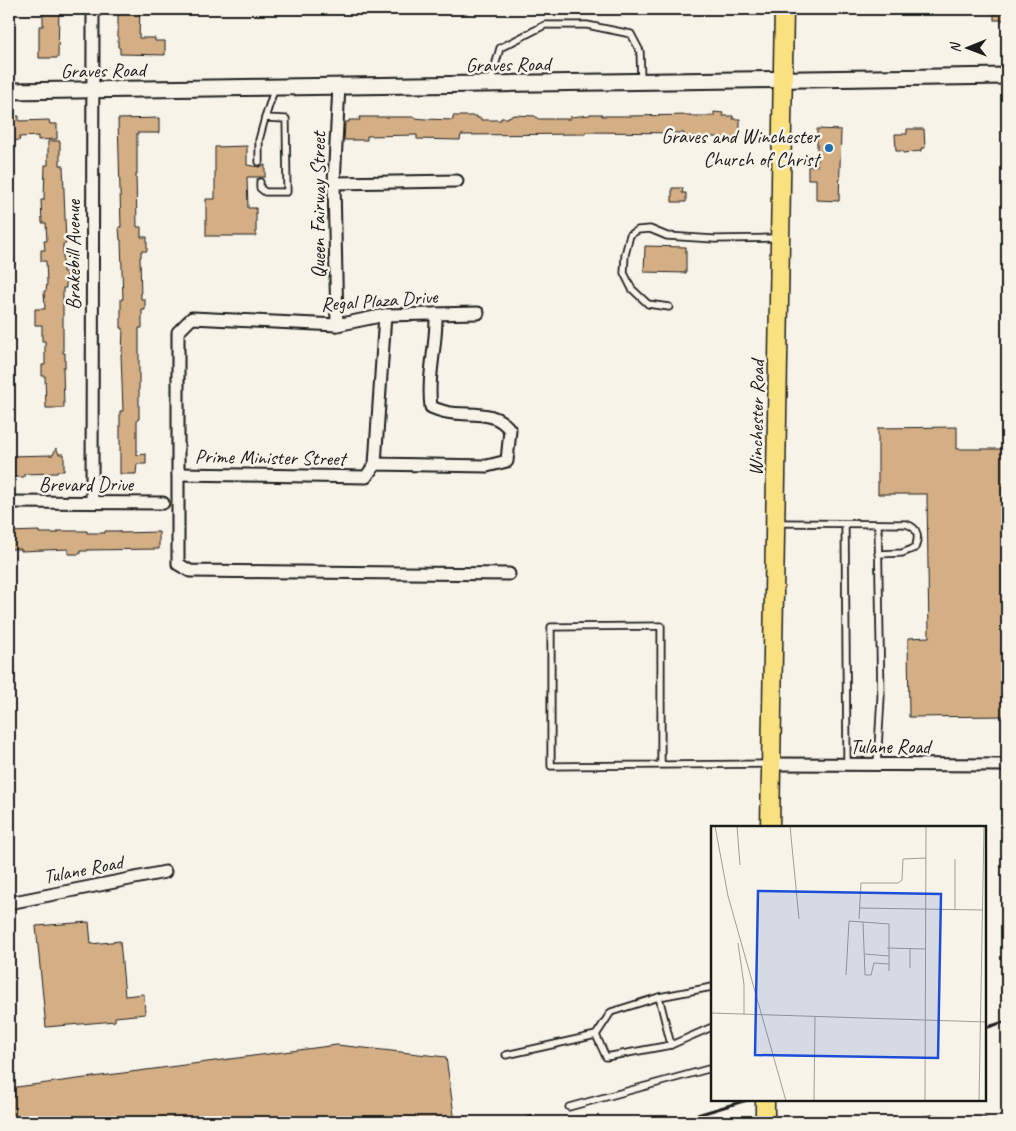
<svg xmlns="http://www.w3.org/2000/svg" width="1016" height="1131" font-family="Caveat,sans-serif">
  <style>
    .building { fill: #d4af86; stroke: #1c1c1c }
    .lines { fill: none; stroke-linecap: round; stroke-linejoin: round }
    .lane-casing { stroke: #1c1c1c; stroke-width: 9 }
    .street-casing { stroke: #1c1c1c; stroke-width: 15 }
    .secondary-casing { stroke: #1c1c1c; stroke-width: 19 }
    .primary-casing { stroke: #1c1c1c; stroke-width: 21 }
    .lane { stroke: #f7f3e8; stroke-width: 5.5 }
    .street { stroke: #f7f3e8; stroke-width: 11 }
    .secondary { stroke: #f7f3e8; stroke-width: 15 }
    .primary { stroke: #fae180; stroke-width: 18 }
    .rail { stroke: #1c1c1c; stroke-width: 3 }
    .poi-dot { fill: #1f6fb2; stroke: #f7f3e8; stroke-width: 2 }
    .labels { text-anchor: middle; stroke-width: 5; stroke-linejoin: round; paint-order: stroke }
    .street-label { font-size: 20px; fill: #1c1c1c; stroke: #f7f3e8 }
    .poi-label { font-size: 20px; fill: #1c1c1c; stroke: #f7f3e8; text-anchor: end }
    .inset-road { fill: none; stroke: #9f9d96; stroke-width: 1 }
    .view { fill: #1d4ed8; fill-opacity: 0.15; stroke: #1d4ed8; stroke-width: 2.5 }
    .inset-edge { fill: none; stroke: #1c1c1c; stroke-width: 2.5 }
  </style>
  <rect width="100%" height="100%" fill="#f7f3e8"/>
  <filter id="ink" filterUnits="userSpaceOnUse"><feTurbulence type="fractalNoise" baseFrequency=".02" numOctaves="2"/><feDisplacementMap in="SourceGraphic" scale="10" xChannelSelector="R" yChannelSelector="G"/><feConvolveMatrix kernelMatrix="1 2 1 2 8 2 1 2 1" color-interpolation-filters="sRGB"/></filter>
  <g filter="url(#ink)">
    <g class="building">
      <polygon points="43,9 59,9 58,58 39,58 39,26 43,26"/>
      <polygon points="118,9 140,9 139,38 155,38 155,41 165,41 165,55 120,54 120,48 118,47"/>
      <rect x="994" y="9" width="13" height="11"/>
      <polygon points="714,112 723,113 723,116 733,116 733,119 740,119 740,138 684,136 684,133 585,132 585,134 461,135 460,140 417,139 417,135 367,136 367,140 344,140 345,122 349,122 349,120 360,120 359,117 415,117 415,118 425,119 453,120 453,116 477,116 477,118 481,118 481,120 501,120 501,118 508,118 508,117 515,115 535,116 538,119 570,119 570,117 590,115 590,114 602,114 602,116 629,116 691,115 691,116 714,116"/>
      <polygon points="9,116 19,116 19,121 49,120 50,124 57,124 57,139 38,140 38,136 19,137 20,140 9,141"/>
      <polygon points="159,118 159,133 137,133 137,174 136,174 137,227 141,227 141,237 147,237 147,251 141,251 141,257 140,257 141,299 145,299 145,310 142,310 142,328 139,328 139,419 137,420 137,455 146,454 146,464 137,464 136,474 120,474 120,411 123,411 121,354 122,354 123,328 121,328 121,299 123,299 121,240 120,240 119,227 121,227 118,119"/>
      <polygon points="817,129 841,130 839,201 816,200 816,179 808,179 808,166 817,166"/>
      <polygon points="907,129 924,129 925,148 921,148 921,151 903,153 902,151 896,151 895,134 907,134"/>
      <polygon points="48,141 60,141 60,165 63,165 66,244 63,244 63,272 66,272 66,288 63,288 63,353 65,353 65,367 63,367 64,408 46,408 45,376 42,376 42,365 45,365 45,341 42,341 42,325 35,325 35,309 45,309 44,291 46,291 47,283 46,261 41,261 41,250 45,250 44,241 47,241 46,223 42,223 41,200 44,200 45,165 48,165"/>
      <polygon points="247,146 247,165 259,167 265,165 265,177 247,177 248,208 256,208 256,236 206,236 206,199 215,199 215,147"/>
      <polygon points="672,188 683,188 682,193 686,193 686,202 672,202"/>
      <polygon points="645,246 686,247 686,273 644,272"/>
      <polygon points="957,427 957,449 1007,449 1007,716 909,717 908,638 929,637 927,494 878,494 878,428"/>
      <polygon points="56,448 59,454 64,454 64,471 58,471 57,473 24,474 24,477 9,477 9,456 53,455"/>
      <polygon points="39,531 39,533 58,533 58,531 87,531 87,533 105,533 105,531 120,531 120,533 159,532 159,549 87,550 87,551 80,551 80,554 68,554 68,549 21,551 21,549 9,549 9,532"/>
      <polygon points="89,922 91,944 120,941 125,996 144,994 145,1014 115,1017 115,1021 46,1027 36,926"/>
      <polygon points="337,1045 446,1057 455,1122 9,1122 9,1088"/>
    </g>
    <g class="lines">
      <defs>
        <g id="lane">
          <polyline points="490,84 500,48 545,25 587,25 631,34 640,51 641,80"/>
          <polyline points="259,162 259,140 265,118"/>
          <polyline points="260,182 260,188 265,192 287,192 286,119 265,118 275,87"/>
          <polyline points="669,307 648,304 632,289 624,273 625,255 630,235 638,230 650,229 667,236 714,239 779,238"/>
          <path d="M778,523L906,524C919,528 919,537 915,548L902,553L878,554"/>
          <polyline points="845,524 847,764"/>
          <path d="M661,765V626L551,627V766C624,765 697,764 770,764"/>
          <polyline points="877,765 881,697 878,525"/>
          <polyline points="659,997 671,1045"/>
          <polyline points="596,1035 606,1057 671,1045 712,1027"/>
          <polyline points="506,1055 596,1035 611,1012 659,997 712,987"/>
          <polyline points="569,1107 712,1068"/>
          <polyline points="526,1122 531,1120"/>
          <polyline points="913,1122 932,1119 985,1122"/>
        </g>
        <g id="street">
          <polyline points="334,183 457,181"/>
          <polyline points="478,313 385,315 337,325 192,318 178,332 178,564 190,571 509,574"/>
          <polyline points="337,325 334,183 339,86"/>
          <polyline points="375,464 385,315"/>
          <path d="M178,474L366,477L375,464L487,466L507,461L510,430C494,408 469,417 446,412C441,411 436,409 431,407C427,376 437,345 436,314"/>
          <polyline points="9,502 163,503"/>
          <polyline points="92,502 93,9"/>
          <polyline points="772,764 1007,765"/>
          <polyline points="9,903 165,872"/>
        </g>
        <polyline id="secondary" points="9,91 1007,76"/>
        <g id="primary">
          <polyline points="770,827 784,9"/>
          <polyline points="765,1122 765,1100"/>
        </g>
      </defs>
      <use href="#lane" class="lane-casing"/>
      <use href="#street" class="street-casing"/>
      <use href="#secondary" class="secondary-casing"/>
      <use href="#primary" class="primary-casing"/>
      <use href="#lane" class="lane"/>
      <use href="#street" class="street"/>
      <use href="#secondary" class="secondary"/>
      <use href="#primary" class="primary"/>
      <g class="rail">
        <polyline points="985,1028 1007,1021"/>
        <polyline points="674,1122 747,1100"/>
      </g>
    </g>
  </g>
  <circle class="poi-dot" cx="829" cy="148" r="5"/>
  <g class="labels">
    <g class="street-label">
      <text transform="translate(508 64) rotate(-1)" y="7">Graves Road</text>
      <text transform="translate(103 70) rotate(-1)" y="7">Graves Road</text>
      <text transform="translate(318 205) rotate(-90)" y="7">Queen Fairway Street</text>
      <text transform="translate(73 255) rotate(-90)" y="7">Brakebill Avenue</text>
      <text transform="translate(379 300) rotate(-4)" y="7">Regal Plaza Drive</text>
      <text transform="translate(756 418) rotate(-89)" y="7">Winchester Road</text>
      <text transform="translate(270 457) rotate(1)" y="7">Prime Minister Street</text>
      <text x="86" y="491">Brevard Drive</text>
      <text x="890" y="753">Tulane Road</text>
      <text transform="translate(83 869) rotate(-11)" y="7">Tulane Road</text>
    </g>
    <g class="poi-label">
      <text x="819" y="143">Graves and Winchester<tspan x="819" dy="23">Church of Christ</tspan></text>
    </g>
  </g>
  <g transform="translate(711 826)">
    <rect width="275" height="275" fill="#f7f3e8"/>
    <path class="inset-road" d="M4,0L17,70L75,275M26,0L29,39M79,0L88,93M148,82L272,84M244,84V33M148,93L150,57H187L191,54L192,33L215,32M152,96L154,149H160L163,137L178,138M27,117L33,159V188M176,122L215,123M199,122V142M154,128L178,130M135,149L138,95L178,98V145M0,187L275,196M103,275L104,191M214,275L215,0M268,275L273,0"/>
    <path class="view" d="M47,65L230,68L227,232L44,229Z"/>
    <rect width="275" height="275" class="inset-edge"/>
  </g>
  <rect width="1016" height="1131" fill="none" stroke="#f7f3e8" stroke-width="30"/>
  <rect x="15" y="15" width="986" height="1101" fill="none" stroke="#1c1c1c" stroke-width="2" filter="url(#ink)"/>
  <g transform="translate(968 48) rotate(269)" stroke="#f7f3e8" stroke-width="4" paint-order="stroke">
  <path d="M0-4L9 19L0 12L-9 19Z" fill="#1c1c1c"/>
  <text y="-8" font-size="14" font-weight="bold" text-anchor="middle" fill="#1c1c1c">N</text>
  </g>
</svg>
